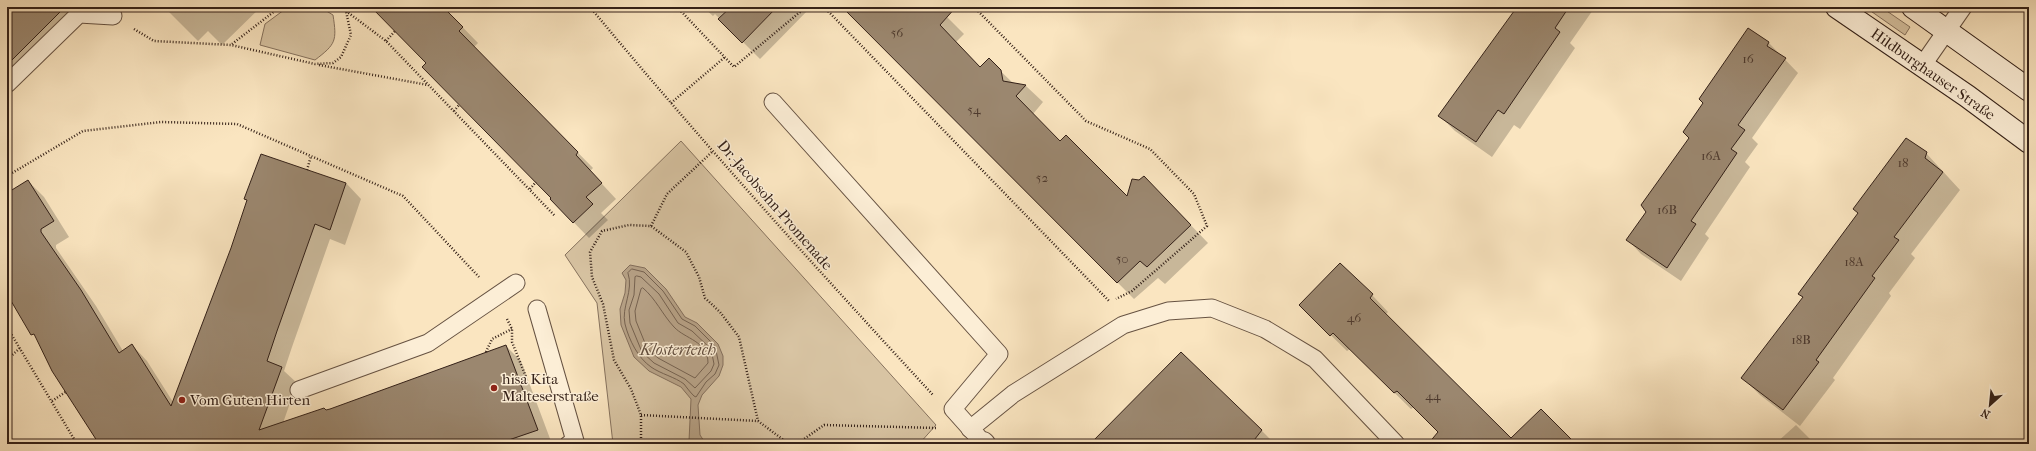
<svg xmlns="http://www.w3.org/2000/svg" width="2036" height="451" font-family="'IM FELL French Canon',serif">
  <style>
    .green { fill: #d8c4a3; stroke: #86725e }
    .water { fill: #b7a287; stroke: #836e5b }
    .shadow { fill: #0003 }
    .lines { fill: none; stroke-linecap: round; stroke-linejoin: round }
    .shore { stroke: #766250; stroke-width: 1 }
    .building { fill: #9b876f; stroke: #342118 }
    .lane-casing { stroke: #665242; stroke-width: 19 }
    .street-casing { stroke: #665242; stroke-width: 24 }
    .secondary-casing { stroke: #342118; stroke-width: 24 }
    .path { stroke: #342118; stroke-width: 2.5; stroke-dasharray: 1 2; stroke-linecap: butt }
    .lane { stroke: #fceed6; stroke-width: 17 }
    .street { stroke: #fceed6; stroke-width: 22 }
    .secondary { stroke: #fceed6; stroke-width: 22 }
    .poi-dot { fill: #8f2418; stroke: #fceed6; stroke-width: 1.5 }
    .labels { text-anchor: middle; stroke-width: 3; stroke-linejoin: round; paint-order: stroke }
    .number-label { font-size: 13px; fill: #4e3a2e }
    .street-label { font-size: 15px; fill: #342118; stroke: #fceed6 }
    .poi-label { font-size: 15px; fill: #342118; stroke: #fceed6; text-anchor: start }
    .water-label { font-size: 16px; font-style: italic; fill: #624e3f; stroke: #fceed6 }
  </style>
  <rect width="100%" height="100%" fill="#fae5c0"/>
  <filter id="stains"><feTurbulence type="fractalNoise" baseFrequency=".005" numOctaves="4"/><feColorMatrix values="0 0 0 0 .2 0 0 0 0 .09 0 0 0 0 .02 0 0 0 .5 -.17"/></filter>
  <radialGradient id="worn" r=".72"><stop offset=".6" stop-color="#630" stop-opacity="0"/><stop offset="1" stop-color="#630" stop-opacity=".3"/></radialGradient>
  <g class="green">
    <path d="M288,7H320L333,15C337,41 336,44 315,60L260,45L265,24Z"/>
    <polygon points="1865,7 1881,7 1910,27 1905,35"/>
    <polygon points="681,141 936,425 919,444 613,444 597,303 565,255"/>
  </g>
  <polygon class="water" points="630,265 645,268 666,289 685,317 697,323 718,344 723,356 723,365 719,376 702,395 698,405 700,435 706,444 687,444 689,441 691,399 681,387 649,371 634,357 621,325 620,309 625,293 626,280 622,273"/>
  <g class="shadow">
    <polygon points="7,7 92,7 7,92"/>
    <polygon points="164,7 261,7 222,45 208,31 198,41"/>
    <polygon points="372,7 443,7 478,43 474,47 593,168 590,171 616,199 601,213 608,220 589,238 551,199 553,198 428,63"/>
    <polygon points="703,7 811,7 760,59 715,14 713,16"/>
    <polygon points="843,7 937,7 964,34 956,42 981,68 989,60 1014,84 1026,86 1043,102 1033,114 1060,142 1127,198 1161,194 1208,243 1165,284 1158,278 1134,299"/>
    <polygon points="1514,7 1595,7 1570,43 1575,48 1520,129 1514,125 1492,157 1455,131 1440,116 1514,13 1512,9"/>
    <polygon points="1748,29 1769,43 1798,73 1752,138 1758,144 1745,162 1750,167 1705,234 1709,238 1681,281 1641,254 1628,240 1648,211 1690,138 1704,102"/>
    <polygon points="1926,153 1960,190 1911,254 1915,258 1889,293 1891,296 1833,378 1835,380 1800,426 1760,395 1743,378 1804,298 1799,293"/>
    <polygon points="261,155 346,183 361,199 345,245 330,239 292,347 284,371 297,383 283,423 326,411 506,346 521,361 552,444 100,444 37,339 7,295 7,194 28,181 44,197 69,237 56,245 56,248 96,306 123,351 132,345 147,361 173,402 232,249 248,201 246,199"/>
    <polygon points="1372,295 1388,312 1385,315 1511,439 1574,444 1446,444 1440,432 1414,407 1411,409 1350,349 1347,351 1300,305"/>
    <polygon points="1181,353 1262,431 1275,444 1092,444"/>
    <polygon points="1796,425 1815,444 1775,444"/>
  </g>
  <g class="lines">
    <g class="shore">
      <path d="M632,269L644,272L663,291L682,319L695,326L715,346L719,365L715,374L706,382L696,397L694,396C690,392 687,388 684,384C675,377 661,374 651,367C638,358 629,340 625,324C621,307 634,291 628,273Z"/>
      <polygon points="637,276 641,277 659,294 678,323 692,331 711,349 714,364 711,371 695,388 685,379 654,363 642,352 630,323 629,310 634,295 635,277"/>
      <path d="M643,288C656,299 662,314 674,327C685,339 708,341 708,363L695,378L658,358L647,348L636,321L635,311L641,289Z"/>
    </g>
  </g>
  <g class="building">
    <polygon points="7,7 65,7 7,65"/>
    <polygon points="371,7 443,7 463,27 459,31 578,152 576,155 602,183 586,197 593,204 573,223 550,199 551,198 422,67 426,63"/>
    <polygon points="731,7 777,7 742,43 718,19"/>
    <polygon points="842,7 956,7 940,25 980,67 989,58 1001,70 1003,81 1026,85 1016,96 1060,141 1066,135 1127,196 1132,179 1139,180 1144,176 1191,225 1147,267 1140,261 1117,283"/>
    <polygon points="1517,7 1569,7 1555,28 1560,32 1504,114 1498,110 1476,142 1438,116"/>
    <polygon points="1748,28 1769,42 1767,46 1786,58 1738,125 1745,130 1731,149 1737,153 1691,221 1696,224 1667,268 1626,240 1646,212 1641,205 1689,138 1683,132 1703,103 1699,99"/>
    <polygon points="1906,138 1927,152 1925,158 1943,172 1894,237 1899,240 1872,276 1875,278 1816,360 1819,362 1783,410 1741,378 1803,297 1798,294 1858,213 1853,209"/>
    <polygon points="261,154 346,183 330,230 315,224 277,331 267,361 282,367 259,430 324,408 326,410 330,409 506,345 538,430 497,444 99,444 52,371 34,334 31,335 7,294 7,193 28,180 54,221 41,229 41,232 81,290 119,353 132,344 171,406 231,248 247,200 244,199"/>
    <polygon points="1340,263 1373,294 1370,298 1511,438 1541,409 1576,444 1428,444 1438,432 1397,391 1394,393 1333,333 1330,336 1299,305"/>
    <polygon points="1181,352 1262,430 1251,444 1090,444"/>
  </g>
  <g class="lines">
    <defs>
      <g id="lane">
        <polyline points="1922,66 1963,7"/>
        <polyline points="7,84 79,14 113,16"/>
        <polyline points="773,102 999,354 953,409 978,437"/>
        <polyline points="537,309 575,441 569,444"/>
        <polyline points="299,390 428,343 516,283"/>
        <polyline points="970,429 1013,394 1123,325 1168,311 1212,308 1265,329 1315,359 1396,444"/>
      </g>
      <polyline id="street" points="983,443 984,444"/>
      <g id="secondary">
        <polyline points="1837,7 1967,96 2029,142"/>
        <polyline points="1913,7 2029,90"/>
      </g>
    </defs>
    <use href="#lane" class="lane-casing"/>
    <use href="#street" class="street-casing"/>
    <use href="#secondary" class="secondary-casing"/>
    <g class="path">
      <path d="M590,7C700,140 816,268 933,395"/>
      <polyline points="677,7 734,67 806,7"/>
      <polyline points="824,7 1110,302"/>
      <polyline points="974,7 1086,121 1150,149 1194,194 1207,226 1132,291 1116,299"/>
      <polyline points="346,11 386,41 555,216"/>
      <polyline points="134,29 154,41 231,45 315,64 333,63 341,57 351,35 346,11 337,7"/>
      <polyline points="386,41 395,31"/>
      <polyline points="232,44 280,7"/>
      <polyline points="319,65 428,85"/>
      <polyline points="671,103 725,57"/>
      <polyline points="454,111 459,105"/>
      <polyline points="307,170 311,156"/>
      <polyline points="7,176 83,131 161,122 237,124 403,196 479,277"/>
      <polyline points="530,189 536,182"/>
      <polyline points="651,226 667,194 713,151"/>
      <polyline points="507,319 512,329 512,342 526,377 520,382"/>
      <polyline points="7,327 77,444"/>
      <polyline points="486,352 492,339 512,329"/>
      <polyline points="8,359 20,348"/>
      <polyline points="52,401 67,391"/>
      <polyline points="641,415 758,421 789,444"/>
      <polyline points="94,444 99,442"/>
      <polyline points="641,444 641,415 631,389 614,360 603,304 592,277 590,252 602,231 629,225 651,226 686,252 699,277 705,298 720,312 739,337 758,421"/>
      <polyline points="797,444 824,425 936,428"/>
    </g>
    <use href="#lane" class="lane"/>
    <use href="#street" class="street"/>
    <use href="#secondary" class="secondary"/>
  </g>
  <g class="poi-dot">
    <circle cx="494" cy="388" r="4"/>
    <circle cx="182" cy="400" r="4"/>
  </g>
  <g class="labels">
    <g class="number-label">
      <text x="897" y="37">56</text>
      <text x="1748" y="63">16</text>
      <text x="974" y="114">54</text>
      <text x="1711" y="160">16A</text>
      <text x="1903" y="167">18</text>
      <text x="1042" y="182">52</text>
      <text x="1667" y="214">16B</text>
      <text x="1122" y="263">50</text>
      <text x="1854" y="266">18A</text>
      <text x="1354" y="322">46</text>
      <text x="1801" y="344">18B</text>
      <text x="1433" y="400">44</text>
    </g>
    <g class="street-label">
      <text transform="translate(1933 74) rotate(35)" y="5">Hildburghauser Straße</text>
      <text transform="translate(775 205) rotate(49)" y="5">Dr.-Jacobsohn-Promenade</text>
    </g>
    <g class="poi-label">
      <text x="502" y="384">hisa Kita<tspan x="502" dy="17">Malteserstraße</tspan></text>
      <text x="190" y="405">Vom Guten Hirten</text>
    </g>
    <g class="water-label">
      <text x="678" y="355">Klosterteich</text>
    </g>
  </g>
  <rect width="2036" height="451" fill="none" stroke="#fae5c0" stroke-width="24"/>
  <rect x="8" y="8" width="2020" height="435" fill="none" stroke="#342118" stroke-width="2"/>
  <rect x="12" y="12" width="2012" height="427" fill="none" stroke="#342118"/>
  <g transform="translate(1990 405) rotate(207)" stroke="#fceed6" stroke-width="3" paint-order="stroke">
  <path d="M0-3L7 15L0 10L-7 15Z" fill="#342118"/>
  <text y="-6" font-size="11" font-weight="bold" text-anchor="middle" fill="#342118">N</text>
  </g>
  <rect width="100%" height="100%" filter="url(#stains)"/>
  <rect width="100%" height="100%" fill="url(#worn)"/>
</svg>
